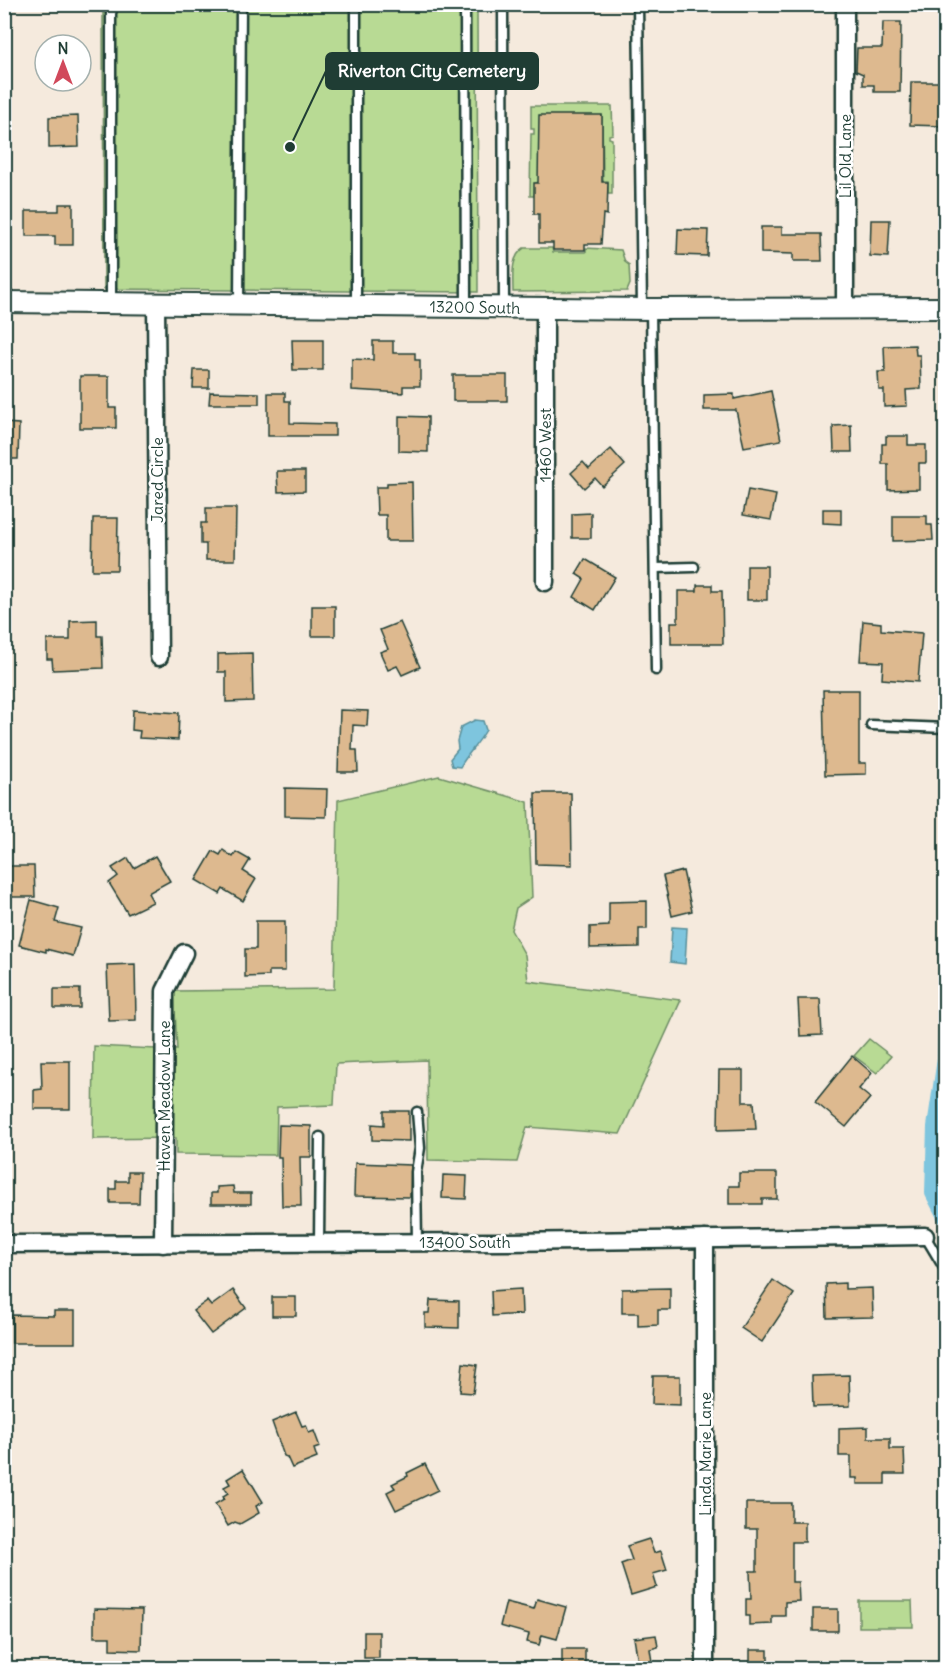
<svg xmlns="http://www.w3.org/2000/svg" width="950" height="1673" font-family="Delius,sans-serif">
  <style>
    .green { fill: #b8da94; stroke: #6c8c64; stroke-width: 1.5 }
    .water { fill: #7ec5de; stroke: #588f9a; stroke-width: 1.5 }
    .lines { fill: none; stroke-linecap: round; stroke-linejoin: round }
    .canal { stroke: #7ec5de; stroke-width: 16 }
    .building { fill: #ddb98f; stroke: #1f3d34; stroke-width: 1.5 }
    .service-casing { stroke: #1f3d34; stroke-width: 13 }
    .minor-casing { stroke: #1f3d34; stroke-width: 21 }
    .tertiary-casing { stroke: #1f3d34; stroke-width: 24 }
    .service { stroke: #fff; stroke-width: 8 }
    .minor { stroke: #fff; stroke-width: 16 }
    .tertiary { stroke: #fff; stroke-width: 20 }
    .labels { text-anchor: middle; stroke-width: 5; stroke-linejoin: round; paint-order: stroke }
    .street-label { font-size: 16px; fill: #1f3d34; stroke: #fff }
    .leader { fill: none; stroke: #1f3d34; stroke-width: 2 }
    .callout-dot { fill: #1f3d34; stroke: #fff; stroke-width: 2 }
    .callout { fill: #1f3d34; stroke: #1f3d34; stroke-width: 2 }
    .callout-label { font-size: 18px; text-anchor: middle; font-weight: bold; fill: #fff }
  </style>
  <rect width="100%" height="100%" fill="#f5eadd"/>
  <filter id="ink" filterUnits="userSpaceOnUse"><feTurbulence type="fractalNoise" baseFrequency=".0167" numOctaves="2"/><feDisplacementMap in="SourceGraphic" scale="12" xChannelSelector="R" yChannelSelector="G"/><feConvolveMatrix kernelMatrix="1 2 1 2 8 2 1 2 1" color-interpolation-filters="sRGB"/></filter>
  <g filter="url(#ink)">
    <g class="green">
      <polygon points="103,5 477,5 478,292 104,289"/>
      <polygon points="531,106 612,106 613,134 609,135 609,138 612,139 612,194 608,194 608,181 603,181 602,116 539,182 535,183 534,196 530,196 531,134 534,134 534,129 531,129"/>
      <path d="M524,248H552L553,252H586V248L621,250L625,262L629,265L630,284L627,291L513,292C513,277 510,257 524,248Z"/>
      <polygon points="439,776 528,802 532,897 516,908 511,930 525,955 528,981 681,1000 620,1134 527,1127 517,1162 428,1160 427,1060 336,1064 334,1105 277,1107 276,1155 176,1154 176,1138 93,1139 94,1046 177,1050 174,991 334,989 338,800"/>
      <polygon points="869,1039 891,1056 877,1073 854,1056"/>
      <polygon points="859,1601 912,1601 913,1627 859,1627"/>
    </g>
    <g class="water">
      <path d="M475,720L483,721L486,730C478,744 468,753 460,767L452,766L450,759L458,749L457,741L461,727Z"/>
      <polygon points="672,927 687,928 685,964 670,962"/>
    </g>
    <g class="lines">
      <polyline class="canal" points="946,1028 945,1059 935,1127 933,1193 946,1218"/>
    </g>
    <g class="building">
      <polygon points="883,22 901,22 900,92 874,92 874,85 863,85 863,74 856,71 857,48 882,48"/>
      <polygon points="911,82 943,82 942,126 910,125"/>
      <polygon points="539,115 602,115 602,182 608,182 607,215 603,214 601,244 585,244 585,250 553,250 553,243 539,243 539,214 534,214 534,183 538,183"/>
      <polygon points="78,116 79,147 49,148 49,117"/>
      <polygon points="59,204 73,204 73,245 55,245 55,236 26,236 26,211 59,211"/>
      <polygon points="871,220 890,220 888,257 870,256"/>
      <polygon points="761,227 782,227 782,234 821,234 822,261 793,261 793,254 761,253"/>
      <polygon points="678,229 708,230 707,256 677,255"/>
      <polygon points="292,340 323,340 323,370 293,370"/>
      <polygon points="373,341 393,341 393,353 415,353 415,360 420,360 420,386 403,386 403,393 352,390 352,359 373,360"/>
      <polygon points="915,345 916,355 920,355 921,389 906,390 907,406 884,407 884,390 879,390 878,372 885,372 884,346"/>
      <polygon points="194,370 209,370 209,388 193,388"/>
      <rect x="453" y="375" width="54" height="26"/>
      <polygon points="80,376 109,376 109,408 116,408 116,428 80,428"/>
      <polygon points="771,391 781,440 744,447 736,410 704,410 704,395 734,394 734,399"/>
      <polygon points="210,392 259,393 259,404 209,404"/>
      <polygon points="268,393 285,393 285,401 290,401 290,423 335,424 335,436 268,436"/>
      <polygon points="399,416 428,417 428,452 399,451"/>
      <polygon points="4,423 19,424 18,459 4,459"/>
      <polygon points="851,425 852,452 834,452 833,426"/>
      <polygon points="886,436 908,436 908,445 926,445 926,463 919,463 919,489 888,490 888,464 882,464 882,444 886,444"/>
      <polygon points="611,449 625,465 602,486 595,478 584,488 571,473 583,462 589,469"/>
      <polygon points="277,471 305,471 305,491 278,492"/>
      <polygon points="412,482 413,541 386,541 386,515 377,515 376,487 387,487 387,483"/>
      <polygon points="748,490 776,495 771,520 743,515"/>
      <polygon points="206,508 236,508 235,560 206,560 206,544 201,544 201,523 206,523"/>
      <polygon points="823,509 841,509 841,524 823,523"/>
      <polygon points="591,513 591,538 572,538 572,514"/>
      <polygon points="893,516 927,516 927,525 932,525 933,540 893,541"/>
      <polygon points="93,518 118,518 117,570 92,570"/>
      <polygon points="585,559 615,577 595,610 574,597 584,579 576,574"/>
      <rect x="747" y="566" width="20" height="34"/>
      <polygon points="697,585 712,585 712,591 722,591 723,644 671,644 671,622 678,622 678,591 697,591"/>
      <rect x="312" y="606" width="23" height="30"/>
      <polygon points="97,620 97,636 102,636 103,668 53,670 52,659 47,659 47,640 70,640 70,621"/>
      <polygon points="863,621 881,623 881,630 922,633 918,682 882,679 883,662 860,661"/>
      <polygon points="400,622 420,667 402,675 397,666 388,670 380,652 388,649 380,630"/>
      <polygon points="252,653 253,701 226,702 226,672 218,672 218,654"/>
      <polygon points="823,690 859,690 859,763 866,763 866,774 825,775"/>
      <polygon points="133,710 179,713 178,740 139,738 140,731 132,730"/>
      <polygon points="340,710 368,711 367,726 353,725 352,750 357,750 358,772 338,772"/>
      <polygon points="285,788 327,789 326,817 285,816"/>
      <polygon points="535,793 571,793 572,865 536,864"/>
      <polygon points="223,850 233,857 236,852 250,860 243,871 256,879 243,901 223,889 220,894 196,880 213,851 220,855"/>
      <polygon points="155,856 170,881 148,893 153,902 128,914 109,883 118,876 112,868 128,858 134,868"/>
      <polygon points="8,866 34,866 35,897 8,897"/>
      <polygon points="683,871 692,911 672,916 663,876"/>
      <polygon points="31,900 59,908 55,922 81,928 73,956 46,949 46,952 19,945"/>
      <polygon points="647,901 647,929 639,929 639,947 590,948 590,927 609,926 609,902"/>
      <polygon points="256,921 285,921 285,971 269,971 269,976 245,977 245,949 256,949"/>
      <polygon points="135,964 136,1020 109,1021 107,965"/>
      <rect x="54" y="989" width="26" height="19"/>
      <polygon points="798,999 820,999 822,1035 800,1036"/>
      <polygon points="852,1056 872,1073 859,1089 870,1098 846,1127 815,1102"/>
      <polygon points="41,1061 70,1061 70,1109 34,1109 34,1090 42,1089"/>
      <polygon points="719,1070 743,1070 743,1102 754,1102 756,1129 718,1130"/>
      <polygon points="384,1111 409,1111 409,1141 372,1140 372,1124 384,1125"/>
      <polygon points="279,1125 311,1126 311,1157 300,1157 301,1206 282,1206 281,1157 278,1157"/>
      <polygon points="355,1163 411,1165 410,1197 354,1196"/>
      <polygon points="128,1172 140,1172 139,1203 110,1203 110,1189 116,1189 116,1181 128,1181"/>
      <polygon points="739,1173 777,1173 777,1199 762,1199 762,1204 729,1204 729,1186 739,1186"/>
      <polygon points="443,1175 467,1176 466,1199 442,1198"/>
      <polygon points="233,1186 234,1193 251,1193 251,1204 211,1204 211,1193 217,1193 217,1187"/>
      <polygon points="773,1280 794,1294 762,1342 741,1328"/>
      <polygon points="845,1283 845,1289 872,1288 873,1317 827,1318 826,1284"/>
      <polygon points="670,1288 670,1310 658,1310 658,1325 638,1326 638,1313 622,1313 622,1289"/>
      <polygon points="521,1289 522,1314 492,1316 491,1291"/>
      <polygon points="233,1290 246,1308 211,1334 193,1311 207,1301 211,1306"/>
      <rect x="272" y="1297" width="24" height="19"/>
      <polygon points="430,1300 459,1301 459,1328 425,1327 425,1313 429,1313"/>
      <polygon points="54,1311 75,1311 75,1343 12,1343 12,1315 54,1316"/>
      <polygon points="463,1363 477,1365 473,1393 460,1392"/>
      <polygon points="849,1375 850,1406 813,1407 812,1376"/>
      <polygon points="653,1376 680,1376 680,1405 652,1404"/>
      <polygon points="296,1412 302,1426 306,1425 309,1433 314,1431 320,1447 314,1449 317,1458 292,1468 287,1457 284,1456 272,1422"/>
      <polygon points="868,1427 868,1438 890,1438 890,1449 904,1449 905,1474 885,1474 885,1484 857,1484 857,1478 851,1478 851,1456 839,1456 839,1428"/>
      <polygon points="425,1464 438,1490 396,1510 387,1492 395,1488 392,1484 408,1476 407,1473"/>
      <polygon points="243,1469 263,1502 256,1506 259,1513 240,1524 235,1522 228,1526 215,1504 224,1499 223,1496 228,1493 224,1487 230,1484 227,1479"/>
      <polygon points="746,1503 791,1503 791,1522 805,1522 805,1542 792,1542 792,1582 798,1582 799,1601 785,1602 785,1616 772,1616 772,1624 749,1625 749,1616 746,1616 746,1599 751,1599 750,1571 757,1571 757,1529 746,1529"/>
      <polygon points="649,1539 654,1553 661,1551 667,1570 653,1574 657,1587 631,1595 621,1564 632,1560 627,1546"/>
      <polygon points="537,1599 566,1607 557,1639 542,1635 539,1645 527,1642 529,1634 500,1626 506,1602 534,1609"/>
      <polygon points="94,1609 142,1610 141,1650 110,1649 110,1637 94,1637"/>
      <rect x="813" y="1609" width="25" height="22"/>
      <rect x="364" y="1632" width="15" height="26"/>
      <polygon points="656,1635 658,1647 650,1649 653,1668 639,1668 634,1638"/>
      <rect x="562" y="1649" width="23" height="19"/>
      <rect x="750" y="1650" width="18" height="18"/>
    </g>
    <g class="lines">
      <defs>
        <g id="service">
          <polyline points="356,4 356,305"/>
          <polyline points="465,4 466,306"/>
          <polyline points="503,4 504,307"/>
          <polyline points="638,4 642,308"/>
          <polyline points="111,303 111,13 114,4"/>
          <polyline points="239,304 241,4"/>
          <polyline points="651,309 656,670"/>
          <polyline points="656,568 694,567"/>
          <polyline points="871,725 946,728"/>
          <polyline points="925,1236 946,1271"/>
          <polyline points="319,1242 320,1137"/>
          <polyline points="417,1242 416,1172 420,1148 417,1112"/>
        </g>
        <g id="minor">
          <polyline points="845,4 845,308"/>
          <polyline points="156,304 159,657"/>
          <polyline points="545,582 545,307"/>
          <polyline points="705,1239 705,1668"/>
          <polyline points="4,1244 509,1242 925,1236"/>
          <polyline points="163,1244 165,991 184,953"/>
        </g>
        <polyline id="tertiary" points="4,302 651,309 946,308"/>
      </defs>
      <use href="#service" class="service-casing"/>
      <use href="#minor" class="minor-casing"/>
      <use href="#tertiary" class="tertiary-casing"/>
      <use href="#service" class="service"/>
      <use href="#minor" class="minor"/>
      <use href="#tertiary" class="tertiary"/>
    </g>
  </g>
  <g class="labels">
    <g class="street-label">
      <text transform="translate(845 156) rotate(-90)" y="6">Lil Old Lane</text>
      <text transform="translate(475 307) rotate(1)" y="6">13200 South</text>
      <text transform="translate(545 445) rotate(-90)" y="6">1460 West</text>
      <text transform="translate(157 480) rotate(-90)" y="6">Jared Circle</text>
      <text transform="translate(164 1096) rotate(-90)" y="6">Haven Meadow Lane</text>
      <text x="465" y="1248">13400 South</text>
      <text transform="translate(705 1454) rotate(-90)" y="6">Linda Marie Lane</text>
    </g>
  </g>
  <path class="leader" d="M290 147L326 71"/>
  <circle class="callout-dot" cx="290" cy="147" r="6"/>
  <rect class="callout" x="326" y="53" width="212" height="36" rx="6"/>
  <g class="callout-label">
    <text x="432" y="77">Riverton City Cemetery</text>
  </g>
  <rect width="950" height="1673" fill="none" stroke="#fff" stroke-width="24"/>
  <rect x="12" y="12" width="926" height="1649" fill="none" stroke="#1f3d34" stroke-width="2" filter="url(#ink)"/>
  <g transform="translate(63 63)"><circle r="28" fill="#ffffff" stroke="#a5b1ae" stroke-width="1.5"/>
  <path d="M0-4.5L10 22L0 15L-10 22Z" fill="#d1495b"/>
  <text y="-9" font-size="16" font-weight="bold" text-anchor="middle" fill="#1f3d34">N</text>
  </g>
</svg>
